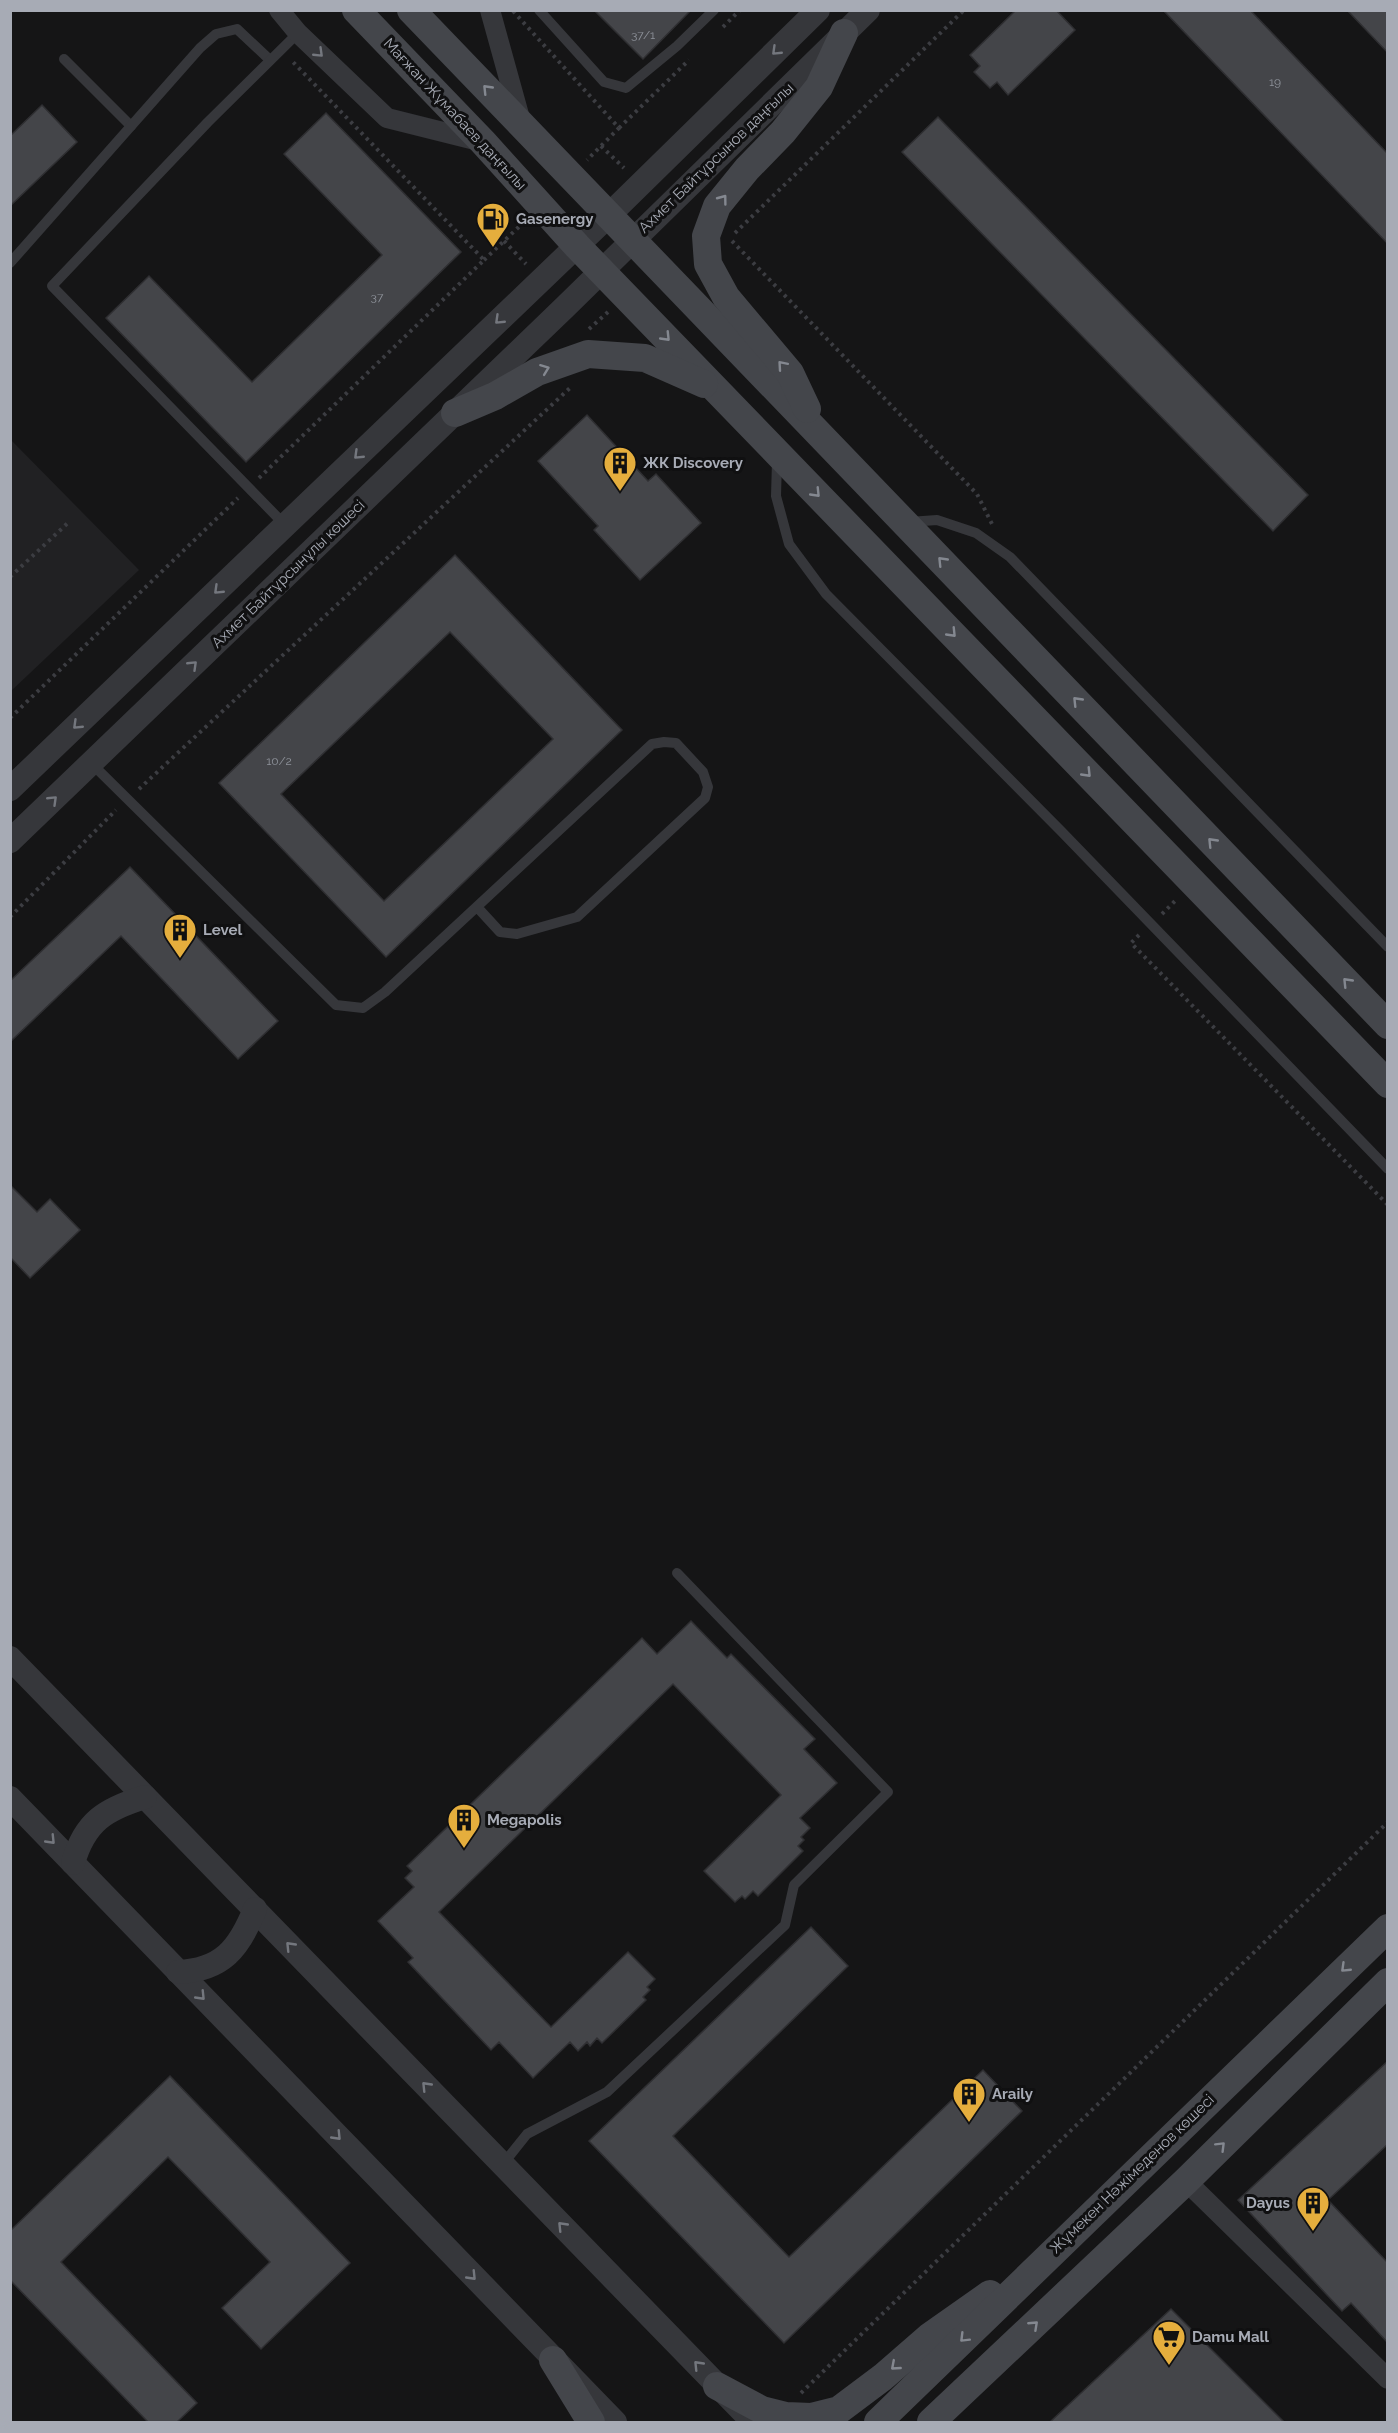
<svg xmlns="http://www.w3.org/2000/svg" width="1398" height="2433" font-family="Raleway,sans-serif">
  <style>
    .built { fill: #212123 }
    .building { fill: #444549; stroke: #2f2f32; stroke-width: 1.5; fill-rule: evenodd }
    .lines { fill: none; stroke-linecap: round; stroke-linejoin: round }
    .path { stroke: #3c3d42; stroke-width: 4; stroke-dasharray: 3 4.5; stroke-linecap: butt }
    .service { stroke: #36373b; stroke-width: 10 }
    .minor { stroke: #36373b; stroke-width: 20 }
    .tertiary { stroke: #36373b; stroke-width: 24 }
    .secondary { stroke: #44464b; stroke-width: 28 }
    .oneway { stroke: #74777e }
    .oneway2 { stroke: #848890 }
    .labels { text-anchor: middle; stroke-width: 6; stroke-linejoin: round; paint-order: stroke }
    .number-label { font-size: 12px; fill: #8e929a }
    .street-label { font-size: 15px; fill: #a7abb5; stroke: #101011 }
    .poi-label { font-size: 15px; font-weight: bold; fill: #a7abb5; stroke: #101011; text-anchor: start }
  </style>
  <rect width="100%" height="100%" fill="#151516"/>
  <polygon class="built" points="11,440 139,570 11,691"/>
  <g class="building">
    <polygon points="594,10 691,10 643,59"/>
    <polygon points="1016,10 1056,10 1075,30 1008,95 997,82 990,88 974,72 980,66 970,55"/>
    <polygon points="1163,10 1250,10 1388,154 1388,244"/>
    <polygon points="1347,10 1388,10 1388,53"/>
    <polygon points="42,105 77,142 10,206 10,136"/>
    <polygon points="326,113 461,252 246,462 106,318 149,276 252,382 382,255 284,154"/>
    <polygon points="938,117 1308,495 1273,531 902,152"/>
    <polygon points="587,415 648,481 656,474 701,523 640,580 594,530 598,526 538,461"/>
    <path d="M455,555L622,730L386,957L219,783ZM450,632L553,739L384,901L281,794Z"/>
    <polygon points="130,867 278,1021 238,1059 121,936 10,1042 10,981"/>
    <polygon points="10,1185 37,1212 50,1199 80,1230 30,1278 10,1257"/>
    <polygon points="691,1621 727,1658 731,1654 815,1739 804,1749 837,1783 800,1818 810,1828 801,1837 804,1840 798,1846 803,1851 758,1896 753,1891 745,1899 742,1896 735,1902 704,1871 781,1795 673,1684 439,1912 551,2027 628,1952 655,1979 647,1987 650,1990 643,1997 646,2000 602,2043 597,2038 590,2046 587,2042 578,2051 570,2042 533,2078 499,2042 491,2050 408,1962 413,1958 378,1921 414,1887 405,1878 412,1871 407,1866 642,1638 657,1654"/>
    <polygon points="811,1927 848,1966 673,2136 789,2257 983,2070 1022,2111 784,2343 589,2141"/>
    <polygon points="1388,2061 1388,2144 1328,2200 1388,2263 1388,2343 1351,2303 1342,2311 1238,2200"/>
    <polygon points="170,2076 350,2263 261,2349 222,2308 270,2262 168,2157 61,2262 197,2403 177,2422 148,2422 10,2280 10,2231"/>
    <polygon points="1171,2309 1284,2422 1050,2422"/>
  </g>
  <g class="lines">
    <g class="path">
      <polyline points="513,11 619,128 587,160"/>
      <polyline points="723,27 740,10"/>
      <polyline points="619,128 689,60"/>
      <polyline points="601,146 624,168"/>
      <polyline points="735,233 964,10"/>
      <polyline points="504,241 526,264"/>
      <polyline points="732,241 977,494 992,524"/>
      <polyline points="484,260 524,222"/>
      <polyline points="589,329 608,312"/>
      <polyline points="259,478 484,260 292,61"/>
      <polyline points="10,577 70,521"/>
      <polyline points="10,718 238,498"/>
      <polyline points="139,789 571,387"/>
      <polyline points="1162,914 1176,900"/>
      <polyline points="10,917 116,810"/>
      <polyline points="1139,935 1131,943 1388,1205"/>
      <polyline points="801,2393 1388,1822"/>
    </g>
    <g class="service">
      <polyline points="539,10 604,82 626,88 677,46 714,10"/>
      <polyline points="64,59 131,126"/>
      <polyline points="10,263 200,48 216,34 237,29 270,60"/>
      <polyline points="777,461 776,496 789,544 826,594 1061,831 1388,1169"/>
      <polyline points="909,522 937,520 976,533 1010,557 1388,947"/>
      <polyline points="285,525 52,286 208,122 298,33"/>
      <polyline points="91,763 336,1005 363,1008 385,992 652,744 664,742 676,743 703,772 708,787 705,798 577,917 517,934 500,932 477,907"/>
      <polyline points="503,2164 527,2134 607,2092 785,1925 794,1885 888,1792 677,1573"/>
    </g>
    <g class="minor">
      <polyline points="279,10 298,33 387,118 483,142"/>
      <polyline points="490,10 521,122"/>
      <polyline points="1186,2181 1388,2379"/>
    </g>
    <g class="tertiary">
      <polyline points="10,789 609,215 818,10"/>
      <polyline points="10,841 565,307 868,10"/>
      <polyline points="10,1658 753,2422"/>
      <polyline points="10,1798 615,2422"/>
      <path d="M73,1863C85,1821 106,1809 145,1797"/>
      <path d="M178,1972C222,1970 239,1949 255,1909"/>
    </g>
    <g class="secondary">
      <polyline points="356,10 483,142 577,246 1388,1084"/>
      <polyline points="411,10 1388,1025"/>
      <polyline points="807,409 790,373 726,297 708,264 706,236 717,206 747,169 783,132 819,87 844,33"/>
      <polyline points="455,413 495,396 537,372 588,354 645,358 704,384"/>
      <polyline points="553,2360 591,2422"/>
      <polyline points="717,2386 762,2410 786,2416 811,2417 839,2410 883,2377 929,2337 990,2294"/>
      <polyline points="878,2422 1388,1928"/>
      <polyline points="931,2422 1186,2181 1388,1982"/>
    </g>
  </g>
  <defs><path id="oneway-chevron" d="M-2-3.5L2.5 0L-2 3.5" fill="none" stroke-width="1.6" stroke-linecap="round" stroke-linejoin="round" transform="scale(1.5)"/></defs>
  <g class="oneway">
    <use href="#oneway-chevron" transform="translate(776 51) rotate(136)"/>
    <use href="#oneway-chevron" transform="translate(319 53) rotate(44)"/>
    <use href="#oneway-chevron" transform="translate(499 320) rotate(136)"/>
    <use href="#oneway-chevron" transform="translate(358 455) rotate(136)"/>
    <use href="#oneway-chevron" transform="translate(218 590) rotate(136)"/>
    <use href="#oneway-chevron" transform="translate(193 665) rotate(-44)"/>
    <use href="#oneway-chevron" transform="translate(77 725) rotate(136)"/>
    <use href="#oneway-chevron" transform="translate(53 800) rotate(-44)"/>
    <use href="#oneway-chevron" transform="translate(51 1840) rotate(46)"/>
    <use href="#oneway-chevron" transform="translate(290 1946) rotate(-134)"/>
    <use href="#oneway-chevron" transform="translate(201 1996) rotate(46)"/>
    <use href="#oneway-chevron" transform="translate(426 2086) rotate(-134)"/>
    <use href="#oneway-chevron" transform="translate(337 2136) rotate(46)"/>
    <use href="#oneway-chevron" transform="translate(562 2226) rotate(-134)"/>
    <use href="#oneway-chevron" transform="translate(472 2276) rotate(46)"/>
    <use href="#oneway-chevron" transform="translate(698 2365) rotate(-134)"/>
  </g>
  <g class="oneway2">
    <use href="#oneway-chevron" transform="translate(487 89) rotate(-134)"/>
    <use href="#oneway-chevron" transform="translate(723 199) rotate(-53)"/>
    <use href="#oneway-chevron" transform="translate(666 337) rotate(46)"/>
    <use href="#oneway-chevron" transform="translate(782 365) rotate(-131)"/>
    <use href="#oneway-chevron" transform="translate(545 369) rotate(-21)"/>
    <use href="#oneway-chevron" transform="translate(816 493) rotate(46)"/>
    <use href="#oneway-chevron" transform="translate(942 561) rotate(-134)"/>
    <use href="#oneway-chevron" transform="translate(952 633) rotate(46)"/>
    <use href="#oneway-chevron" transform="translate(1077 701) rotate(-134)"/>
    <use href="#oneway-chevron" transform="translate(1087 773) rotate(46)"/>
    <use href="#oneway-chevron" transform="translate(1212 842) rotate(-134)"/>
    <use href="#oneway-chevron" transform="translate(1347 982) rotate(-134)"/>
    <use href="#oneway-chevron" transform="translate(1345 1968) rotate(136)"/>
    <use href="#oneway-chevron" transform="translate(1221 2146) rotate(-45)"/>
    <use href="#oneway-chevron" transform="translate(1034 2325) rotate(-43)"/>
    <use href="#oneway-chevron" transform="translate(964 2338) rotate(135)"/>
    <use href="#oneway-chevron" transform="translate(895 2366) rotate(139)"/>
  </g>
  <defs>
    <symbol id="fuel-pin" viewBox="-11 -11 22 30"><path d="M0 17L-7.5 6A9.5 9.5 0 1 1 7.5 6Z" fill="#e5ae3d" stroke="#101011"/><path d="M-5.5-6h7V0h2V4h1.3V-2.5L3-4.5l.8-.8L6-3V5H2.5V1h-1V6h-7ZM-4.2-4.7v3.2H.2V-4.7Z" fill="#111"/></symbol>
    <symbol id="building-pin" viewBox="-11 -11 22 30"><path d="M0 17L-7.5 6A9.5 9.5 0 1 1 7.5 6Z" fill="#e5ae3d" stroke="#101011"/><path d="M-4-6H4V6H1V3H-1V6H-4ZM-2.5-4.3h1.7v1.8h-1.7ZM.8-4.3h1.7v1.8H.8ZM-2.5-1h1.7V.8h-1.7ZM.8-1h1.7V.8H.8Z" fill="#111"/></symbol>
    <symbol id="supermarket-pin" viewBox="-11 -11 22 30"><path d="M0 17L-7.5 6A9.5 9.5 0 1 1 7.5 6Z" fill="#e5ae3d" stroke="#101011"/><path d="M-6-5.5h2.5l.6 2H6L4.5 2H-2.5L-4.4-4H-6ZM-1.5 3.2a1.3 1.3 0 1 0 .1 0ZM3 3.2a1.3 1.3 0 1 0 .1 0Z" fill="#111"/></symbol>
  </defs>
  <g fill-rule="evenodd">
    <use href="#fuel-pin" x="474" y="200" width="38" height="52"/>
    <use href="#building-pin" x="601" y="444" width="38" height="52"/>
    <use href="#building-pin" x="161" y="911" width="38" height="52"/>
    <use href="#building-pin" x="445" y="1801" width="38" height="52"/>
    <use href="#building-pin" x="950" y="2075" width="38" height="52"/>
    <use href="#building-pin" x="1294" y="2184" width="38" height="52"/>
    <use href="#supermarket-pin" x="1150" y="2318" width="38" height="52"/>
  </g>
  <g class="labels">
    <g class="number-label">
      <text x="643" y="39">37/1</text>
      <text x="1275" y="86">19</text>
      <text x="377" y="301">37</text>
      <text x="279" y="765">10/2</text>
    </g>
    <g class="street-label">
      <text transform="translate(455 114) rotate(47)" y="5">Мағжан Жұмабаев даңғылы</text>
      <text transform="translate(716 158) rotate(-44)" y="5">Ахмет Байтұрсынов даңғылы</text>
      <text transform="translate(288 574) rotate(-44)" y="5">Ахмет Байтұрсынұлы көшесі</text>
      <text transform="translate(1132 2174) rotate(-44)" y="5">Жұмекен Нәжімеденов көшесі</text>
    </g>
    <g class="poi-label">
      <text x="516" y="224">Gasenergy</text>
      <text x="643" y="468">ЖК Discovery</text>
      <text x="203" y="935">Level</text>
      <text x="487" y="1825">Megapolis</text>
      <text x="992" y="2099">Araily</text>
      <text x="1290" y="2208" text-anchor="end">Dayus</text>
      <text x="1192" y="2342">Damu Mall</text>
    </g>
  </g>
  <rect width="1398" height="2433" fill="none" stroke="#a7abb5" stroke-width="24"/>
</svg>
